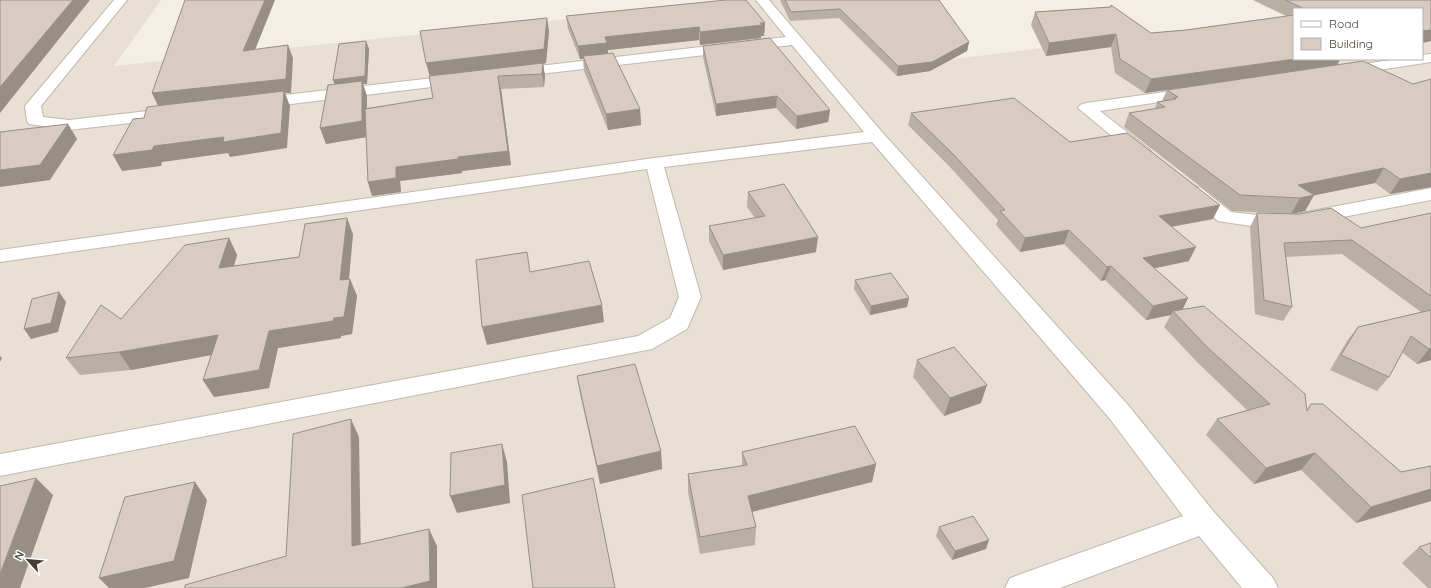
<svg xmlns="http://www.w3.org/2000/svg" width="1431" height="588" font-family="Quicksand,sans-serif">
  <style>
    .residential { fill: #e8dfd5 }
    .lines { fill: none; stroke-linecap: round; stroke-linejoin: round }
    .street-casing { stroke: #c2b8ac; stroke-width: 2 }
    .street { fill: #fff; fill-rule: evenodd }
    .wall { fill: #baafa4 }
    .shaded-wall { fill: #978e86 }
    .building { fill: #d8cbbf; stroke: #978e86 }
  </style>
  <rect width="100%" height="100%" fill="#f4eee7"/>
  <polygon class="residential" points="0,0 161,0 114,66 734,2 734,0 884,0 954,59 1294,17 1294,59 1422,59 1422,9 1431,1 1431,588 0,588"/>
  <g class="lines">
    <defs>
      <g id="street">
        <polygon points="114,0 127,0 41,106 43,117 69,120 174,108 180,110 182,113 180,116 174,118 69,130 29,124 27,121 25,106"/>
        <polygon points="756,0 769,0 882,132 1128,405 1214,512 1273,578 1278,588 1242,588 1199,536 1060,588 1005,588 1010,578 1183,516 1110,419 872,142 664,167 701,297 687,329 652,349 0,476 0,454 638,336 670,318 679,297 647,169 0,262 0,250 654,158 864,132 792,45 514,77 509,76 507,73 509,70 514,69 786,37"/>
        <polygon points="1431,54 1431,62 1346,75 1341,74 1339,71 1341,68 1346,67 1396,59 1422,59 1422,55"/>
        <polygon points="460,75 465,77 468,80 465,83 258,108 252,106 250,103 252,100 258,98"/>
        <polygon points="1193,88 1199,90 1201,93 1199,96 1100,111 1149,149 1152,153 1149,157 1143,158 1137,157 1078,108 1080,105 1086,103"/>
        <polygon points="1194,186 1201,188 1231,212 1257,215 1291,215 1431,188 1431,200 1291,227 1257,227 1218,221 1185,192 1187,188"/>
      </g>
    </defs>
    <use href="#street" class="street-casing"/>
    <use href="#street" class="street"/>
  </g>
  <g class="wall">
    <polygon points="780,0 939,0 969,42 967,51 930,71 897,76 839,18 790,21"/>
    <polygon points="1253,0 1431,0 1431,41 1422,43 1422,9 1294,9 1294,59 1340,59 1337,65 1413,84 1431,79 1431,187 1390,194 1375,183 1314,195 1305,211 1291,214 1232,211 1124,127 1129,113 1155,109 1157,102 1162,101 1167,90 1145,93 1115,73 1111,47 1046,56 1031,25 1035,12 1110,7 1111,5 1151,33 1186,30 1286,16"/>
    <polygon points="566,16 765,23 764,36 761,36 761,38 700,45 699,40 608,50 608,53 640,109 641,125 608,130 584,71 583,59 580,59 568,29"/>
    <polygon points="549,31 546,63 543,64 545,76 544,87 501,89 511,165 462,171 462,173 400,181 401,192 372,196 368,182 366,137 326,144 335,85 366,41 369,49 367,84 363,84 367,96 367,108 433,98"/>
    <polygon points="703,46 830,110 828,122 796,129 776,108 716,116 703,57"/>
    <polygon points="911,113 1070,142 1213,219 1171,227 1189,261 1154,268 1188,298 1182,309 1307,410 1311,404 1401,472 1431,466 1431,501 1356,523 1301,470 1254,484 1206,435 1217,419 1247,410 1198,363 1164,327 1171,315 1146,320 1105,280 1101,281 1064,244 1020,252 996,225 998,220 950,167 908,125"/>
    <polygon points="748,192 816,252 723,270 709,241 709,226 755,218 747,207"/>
    <polygon points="1257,213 1361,228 1431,213 1431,360 1417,364 1402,352 1389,377 1377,391 1330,370 1347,341 1358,327 1421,312 1342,254 1286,257 1292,307 1283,321 1255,314 1250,227"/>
    <polygon points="353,234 349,279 350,279 357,296 352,334 341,336 341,338 278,348 269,388 214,397 203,380 211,355 131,370 80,375 66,358 121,319 229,238 237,255 234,266 299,257"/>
    <polygon points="855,280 909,298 907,307 870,315 854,289"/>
    <polygon points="917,360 981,403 944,416 913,377"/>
    <polygon points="577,376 661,451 662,469 600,484 580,394"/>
    <polygon points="742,452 876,464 872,482 752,512 756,527 755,545 700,554 688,492 688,474 742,466"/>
    <polygon points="939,527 986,549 952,560 936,536"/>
    <polygon points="1431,543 1431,588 1428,588 1402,563 1419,547"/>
  </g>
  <g class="shaded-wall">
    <polygon points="73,0 90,0 0,113 0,87"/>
    <polygon points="265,0 275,0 249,65 243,51"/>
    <polygon points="547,18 549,31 546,63 543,64 545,76 544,87 542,74 430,77 426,63"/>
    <polygon points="765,23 764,36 761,36 761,38 700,45 700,32"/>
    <polygon points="699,27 699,40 608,50 608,56 583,56 583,59 580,59 578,46 605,37"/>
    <polygon points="1431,30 1431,41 1422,43 1422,31"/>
    <polygon points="1116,34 1111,47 1046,56 1049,43"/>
    <polygon points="366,41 369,49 367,84 363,84 367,96 367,137 326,144 320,128 336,88 333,80"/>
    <polygon points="969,42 967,51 930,71 897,76 898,66"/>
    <polygon points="288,45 293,58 291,93 285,93 290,106 287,148 230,157 228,153 162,162 161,166 122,171 113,155 154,146 159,108 152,93"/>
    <polygon points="1295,59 1340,59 1337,66 1145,93 1151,79"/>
    <polygon points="498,76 501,89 511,165 462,171 462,173 400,181 401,192 372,196 368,182 396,167 458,157"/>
    <polygon points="777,96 776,108 716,116 716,104"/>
    <polygon points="640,109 641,125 608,130 606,114"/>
    <polygon points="830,110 828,122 796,129 797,116"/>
    <polygon points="68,124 77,139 50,180 0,187 0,170"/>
    <polygon points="1384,168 1375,183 1311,196 1314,195 1305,211 1291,214 1300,198 1298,185"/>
    <polygon points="1431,173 1431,187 1390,194 1400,179"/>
    <polygon points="1220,205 1213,219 1153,230 1159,216"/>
    <polygon points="347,218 353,234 347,298 340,280"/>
    <polygon points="1069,230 1064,244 1020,252 1025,238"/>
    <polygon points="818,237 816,252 723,270 723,255"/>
    <polygon points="229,238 237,255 228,285 219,268"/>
    <polygon points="1196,247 1189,261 1137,272 1143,258"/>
    <polygon points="1111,266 1105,280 1101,281 1107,267"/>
    <polygon points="350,279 357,296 352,334 341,336 341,338 278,348 269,388 214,397 203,380 269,331 334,318"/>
    <polygon points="59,292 66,302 58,332 31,339 24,329"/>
    <polygon points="909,298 907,307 870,315 871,306"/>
    <polygon points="1188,298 1181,313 1173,311 1171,315 1146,320 1153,306"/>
    <polygon points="602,305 604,322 487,345 482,327"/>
    <polygon points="218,335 228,352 131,370 119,352"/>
    <polygon points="1431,348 1431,360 1417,364 1429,349"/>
    <polygon points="0,356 2,358 0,362"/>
    <polygon points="987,385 981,403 944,416 950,398"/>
    <polygon points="351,419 359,437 361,564 352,546"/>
    <polygon points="502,444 507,462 510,503 457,513 450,496"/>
    <polygon points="661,451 662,469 600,484 597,466"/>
    <polygon points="1315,453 1301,470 1254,484 1266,468"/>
    <polygon points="876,464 872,482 747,513 748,496"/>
    <polygon points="36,478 53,495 20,588 0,588 0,574"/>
    <polygon points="195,482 207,500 189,578 145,588 109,588 99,578"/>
    <polygon points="1431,489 1431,501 1356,523 1371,507"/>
    <polygon points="429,529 437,546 437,588 402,588"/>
    <polygon points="989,540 986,549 952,560 955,551"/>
  </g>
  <g class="building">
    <polygon points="0,0 73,0 0,87"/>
    <polygon points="185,0 265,0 243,51 288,45 286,79 152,93"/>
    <polygon points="726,0 746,0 765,23 760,23 762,25 700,32 699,27 605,37 607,43 578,46 566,16"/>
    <polygon points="785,0 939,0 969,42 932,62 898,66 840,9 791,12"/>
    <polygon points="1285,0 1431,0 1431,30 1422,31 1422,9 1305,9"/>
    <polygon points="1111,5 1151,33 1186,30 1294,15 1294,59 1295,59 1151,79 1120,59 1116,34 1049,43 1035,12 1111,7"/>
    <polygon points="547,18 544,49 426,63 420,31"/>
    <polygon points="770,38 830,110 797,116 777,96 716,104 703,46"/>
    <polygon points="366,41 365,76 333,80 339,44"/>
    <polygon points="613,53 640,109 606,114 583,56"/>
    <polygon points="1363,61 1413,84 1431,79 1431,173 1400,179 1384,168 1298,185 1314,195 1300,198 1240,195 1129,113 1165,107 1157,102 1176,99 1174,98 1178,97 1167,90"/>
    <polygon points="543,63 542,74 498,76 508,151 458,157 458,159 396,167 396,178 368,182 365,109 433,98 429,76"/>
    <polygon points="362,81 362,121 320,128 328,85"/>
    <polygon points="284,91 281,133 223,142 224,137 154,146 152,150 113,155 133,119 144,118 147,107"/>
    <polygon points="1014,98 1070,142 1127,133 1220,205 1159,216 1196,247 1143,258 1188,298 1153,306 1111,266 1107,267 1069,230 1025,238 1000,211 1005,210 953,154 911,113"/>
    <polygon points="68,124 40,165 0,170 0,132"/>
    <polygon points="784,184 818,237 723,255 709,226 765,216 748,192"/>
    <polygon points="1331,208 1361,228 1431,213 1431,296 1352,240 1284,243 1292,307 1264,300 1257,213 1299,214"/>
    <polygon points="347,218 340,280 350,279 344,317 334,318 333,321 269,331 259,370 203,380 218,335 119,352 66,358 101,305 121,319 185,245 229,238 219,268 299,257 305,224"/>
    <polygon points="527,252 530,272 589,261 602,305 482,327 476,260"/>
    <polygon points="891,273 909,298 871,306 855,280"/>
    <polygon points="59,292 51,323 24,329 32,299"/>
    <polygon points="1204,306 1305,394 1307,411 1311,404 1323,404 1401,472 1431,466 1431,489 1371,507 1315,453 1266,468 1217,419 1270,404 1207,347 1173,311"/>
    <polygon points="1431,310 1431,348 1429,349 1411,336 1389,377 1341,355 1358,327"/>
    <polygon points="954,347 987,385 950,398 917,360"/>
    <polygon points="635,364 661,451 597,466 577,376"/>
    <polygon points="351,419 352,546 429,529 430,581 402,588 185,588 185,585 286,556 293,434"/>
    <polygon points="855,426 876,464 748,496 756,527 700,537 688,474 747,465 742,452"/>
    <polygon points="502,444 505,485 450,496 451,453"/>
    <polygon points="36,478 0,574 0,486"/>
    <polygon points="593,478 615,588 533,588 522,495"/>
    <polygon points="195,482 174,561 99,578 125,497"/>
    <polygon points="973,516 989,540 955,551 939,527"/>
    <polygon points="1431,543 1431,558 1419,547"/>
  </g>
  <rect x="1293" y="8" width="130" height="52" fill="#ffffff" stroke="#b5b2af"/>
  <rect x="1301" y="21" width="20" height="6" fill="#ffffff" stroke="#b5b2af"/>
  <text x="1329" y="28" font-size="12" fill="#473e36">Road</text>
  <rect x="1301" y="38" width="20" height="12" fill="#d8cbbf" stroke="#b5b2af"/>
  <text x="1329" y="48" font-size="12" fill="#473e36">Building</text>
  <g transform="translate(28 560) rotate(297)" stroke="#ffffff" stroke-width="3" paint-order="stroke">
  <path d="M0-3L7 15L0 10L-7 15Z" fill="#473e36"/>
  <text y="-6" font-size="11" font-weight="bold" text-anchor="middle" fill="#473e36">N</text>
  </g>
</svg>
